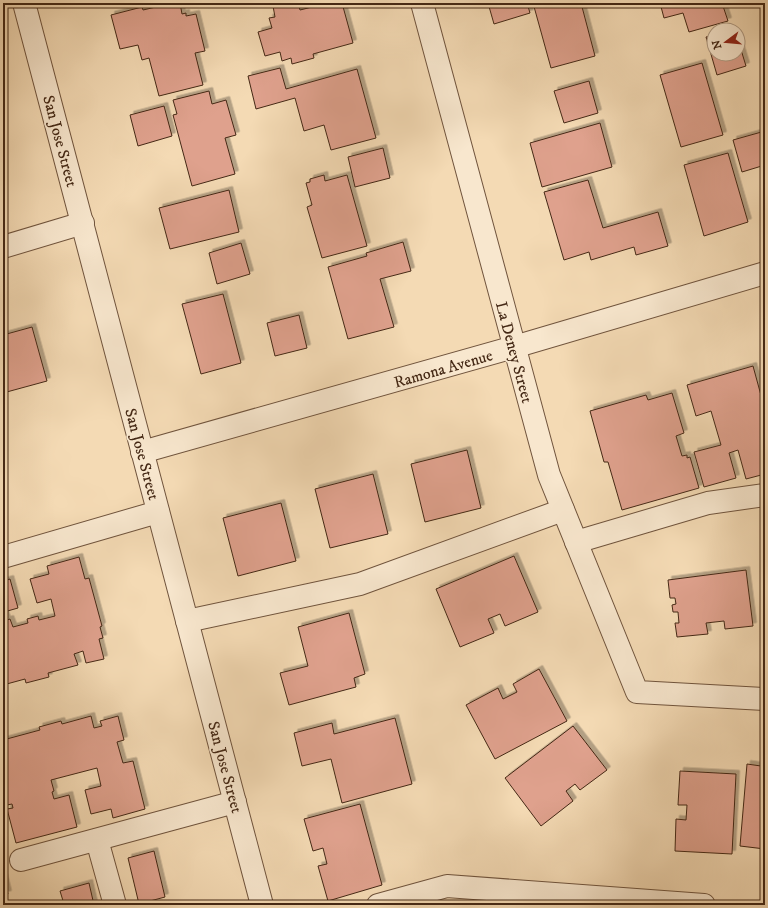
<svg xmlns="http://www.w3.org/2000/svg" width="768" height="908" font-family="'IM FELL DW Pica',serif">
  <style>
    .building { fill: #dfa18d; stroke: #442815; filter: url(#shadow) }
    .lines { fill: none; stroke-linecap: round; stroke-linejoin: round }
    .minor-casing { stroke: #70543d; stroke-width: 24 }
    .minor { stroke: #f8e7ce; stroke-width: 22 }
    .labels { text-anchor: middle; stroke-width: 3.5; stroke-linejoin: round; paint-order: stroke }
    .street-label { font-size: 16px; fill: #442815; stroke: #f8e7ce }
  </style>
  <defs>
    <filter id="shadow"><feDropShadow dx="3.5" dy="-3.5" stdDeviation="0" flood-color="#0004"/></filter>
  </defs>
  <rect width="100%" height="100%" fill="#f4dab4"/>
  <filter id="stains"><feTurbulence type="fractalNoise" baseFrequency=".005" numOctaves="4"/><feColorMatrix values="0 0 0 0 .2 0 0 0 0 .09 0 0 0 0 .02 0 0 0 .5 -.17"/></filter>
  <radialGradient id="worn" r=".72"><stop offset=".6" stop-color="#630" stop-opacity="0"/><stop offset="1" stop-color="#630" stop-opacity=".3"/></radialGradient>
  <g class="building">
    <polygon points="173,3 180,3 182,14 186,13 186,16 196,14 205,51 195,53 203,85 159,96 149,58 142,60 138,45 120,49 111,15 142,7 143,10"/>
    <polygon points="267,3 298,3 300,10 328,3 342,3 353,43 313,54 314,58 292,64 291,58 282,61 280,52 265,56 258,32 272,28 269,18 275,17 273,6 268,7"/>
    <polygon points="488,3 527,3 530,13 494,24"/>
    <polygon points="533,3 581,3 595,56 551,68"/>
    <polygon points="660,3 722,3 728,21 689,32 683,13 664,18"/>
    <polygon points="714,35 714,54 738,54 738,40 746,66 717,75 706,37"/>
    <polygon points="702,63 723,135 681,147 660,75"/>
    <polygon points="280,68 286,89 357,69 376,138 331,150 324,125 304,131 295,98 256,109 248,76"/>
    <polygon points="589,81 598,113 564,123 554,91"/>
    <polygon points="209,91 212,104 226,100 236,135 225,138 235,174 192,186 173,115 177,114 173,100"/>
    <polygon points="164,106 172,136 138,146 130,115"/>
    <polygon points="600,123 612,167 542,187 530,143"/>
    <polygon points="765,131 765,165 742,172 733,140"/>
    <polygon points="383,148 390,178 355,187 348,157"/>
    <polygon points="728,153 748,222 704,236 684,165"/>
    <polygon points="324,175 325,181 347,175 367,246 322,258 307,207 312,205 306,183 310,182 310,179"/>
    <polygon points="588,180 603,228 658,212 668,246 636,255 634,247 591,260 589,252 564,260 544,192"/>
    <polygon points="229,190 239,232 170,249 159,208"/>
    <polygon points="403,242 411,271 380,279 394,327 348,339 328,267 367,256 366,253"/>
    <polygon points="241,243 250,274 217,284 209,253"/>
    <polygon points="223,294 241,363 201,374 182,304"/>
    <polygon points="299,315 307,348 275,356 267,323"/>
    <polygon points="32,327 47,381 3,393 3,335"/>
    <polygon points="753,366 765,410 765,474 746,479 738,450 729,453 736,478 704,487 694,452 721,445 711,411 696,416 687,385"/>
    <polygon points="672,393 684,433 676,436 682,456 687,455 687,458 690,457 699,488 622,510 608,462 604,462 590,411 646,395 648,400"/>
    <polygon points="467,450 481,508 425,522 411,464"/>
    <polygon points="373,474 388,534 330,548 315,489"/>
    <polygon points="281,503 296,561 238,576 223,518"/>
    <polygon points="514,556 538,612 505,626 500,614 488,619 494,633 460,647 436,589"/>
    <polygon points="79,557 85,579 89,578 102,626 100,627 103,638 99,639 104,659 86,663 83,651 74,654 78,665 48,673 49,677 26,683 25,679 3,685 3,581 10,579 18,608 4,612 7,620 10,619 13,627 28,623 27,619 38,616 39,620 55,616 51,599 37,603 30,579 49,574 47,566"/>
    <polygon points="746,570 753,626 725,629 724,621 706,623 708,634 677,637 675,623 679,623 678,612 673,612 672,605 676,604 675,598 670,598 668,580"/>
    <polygon points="349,613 365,674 354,678 356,687 289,705 280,673 308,666 298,627"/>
    <polygon points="539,669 567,721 495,759 466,705 498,688 503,699 517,692 513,684"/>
    <polygon points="91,716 94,728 102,726 100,721 118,716 124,740 117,742 123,763 133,761 145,809 113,818 111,809 91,814 85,790 101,786 97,768 51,780 54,791 52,792 54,799 69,795 77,827 16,843 7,809 13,808 12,804 7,805 3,789 3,740 40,730 39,727 61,721 62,724"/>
    <polygon points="395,718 412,784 342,803 331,759 302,766 294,733 332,723 334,734"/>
    <polygon points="573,726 607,770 580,790 575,784 566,791 573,801 541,826 505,778"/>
    <polygon points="747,764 761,766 761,769 765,770 765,849 740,846"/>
    <polygon points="680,771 736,774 732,854 675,851 676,819 686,820 687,805 678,805"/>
    <polygon points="360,804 382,885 328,901 318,866 327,864 323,848 313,851 304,819"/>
    <polygon points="154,851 165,897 139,904 128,858"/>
    <polygon points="3,874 8,894 3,895"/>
    <polygon points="89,883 94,905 60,905 64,904 60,891"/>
  </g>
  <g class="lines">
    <defs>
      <g id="minor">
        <polyline points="24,3 262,905"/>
        <polyline points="422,3 549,475 637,692 765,699"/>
        <polyline points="3,247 83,223"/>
        <polyline points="142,452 514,347 765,273"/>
        <polyline points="576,542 708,503 765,495"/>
        <polyline points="3,557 158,512"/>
        <polyline points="187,621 360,584 563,510"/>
        <polyline points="97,840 115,905"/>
        <polyline points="21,860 235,802"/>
        <polyline points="378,905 447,886 704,905"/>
      </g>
    </defs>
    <use href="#minor" class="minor-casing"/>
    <use href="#minor" class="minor"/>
  </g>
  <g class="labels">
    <g class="street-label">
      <text transform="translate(61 141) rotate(75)" y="6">San Jose Street</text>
      <text transform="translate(515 352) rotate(75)" y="6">La Deney Street</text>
      <text transform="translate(443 368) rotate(-16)" y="6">Ramona Avenue</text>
      <text transform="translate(143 454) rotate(75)" y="6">San Jose Street</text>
      <text transform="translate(226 767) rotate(75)" y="6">San Jose Street</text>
    </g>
  </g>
  <rect width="768" height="908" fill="none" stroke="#f4dab4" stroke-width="16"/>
  <rect x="4" y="4" width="760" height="900" fill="none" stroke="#442815" stroke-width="2"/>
  <rect x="8" y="8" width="752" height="892" fill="none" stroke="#442815"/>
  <g transform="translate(726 42) rotate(254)"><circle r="19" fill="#f8e7ce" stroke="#b09b84"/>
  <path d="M0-3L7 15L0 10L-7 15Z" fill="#8f2418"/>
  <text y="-6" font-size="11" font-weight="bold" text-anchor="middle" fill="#442815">N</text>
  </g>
  <rect width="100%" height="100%" filter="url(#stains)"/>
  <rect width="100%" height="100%" fill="url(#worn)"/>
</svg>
